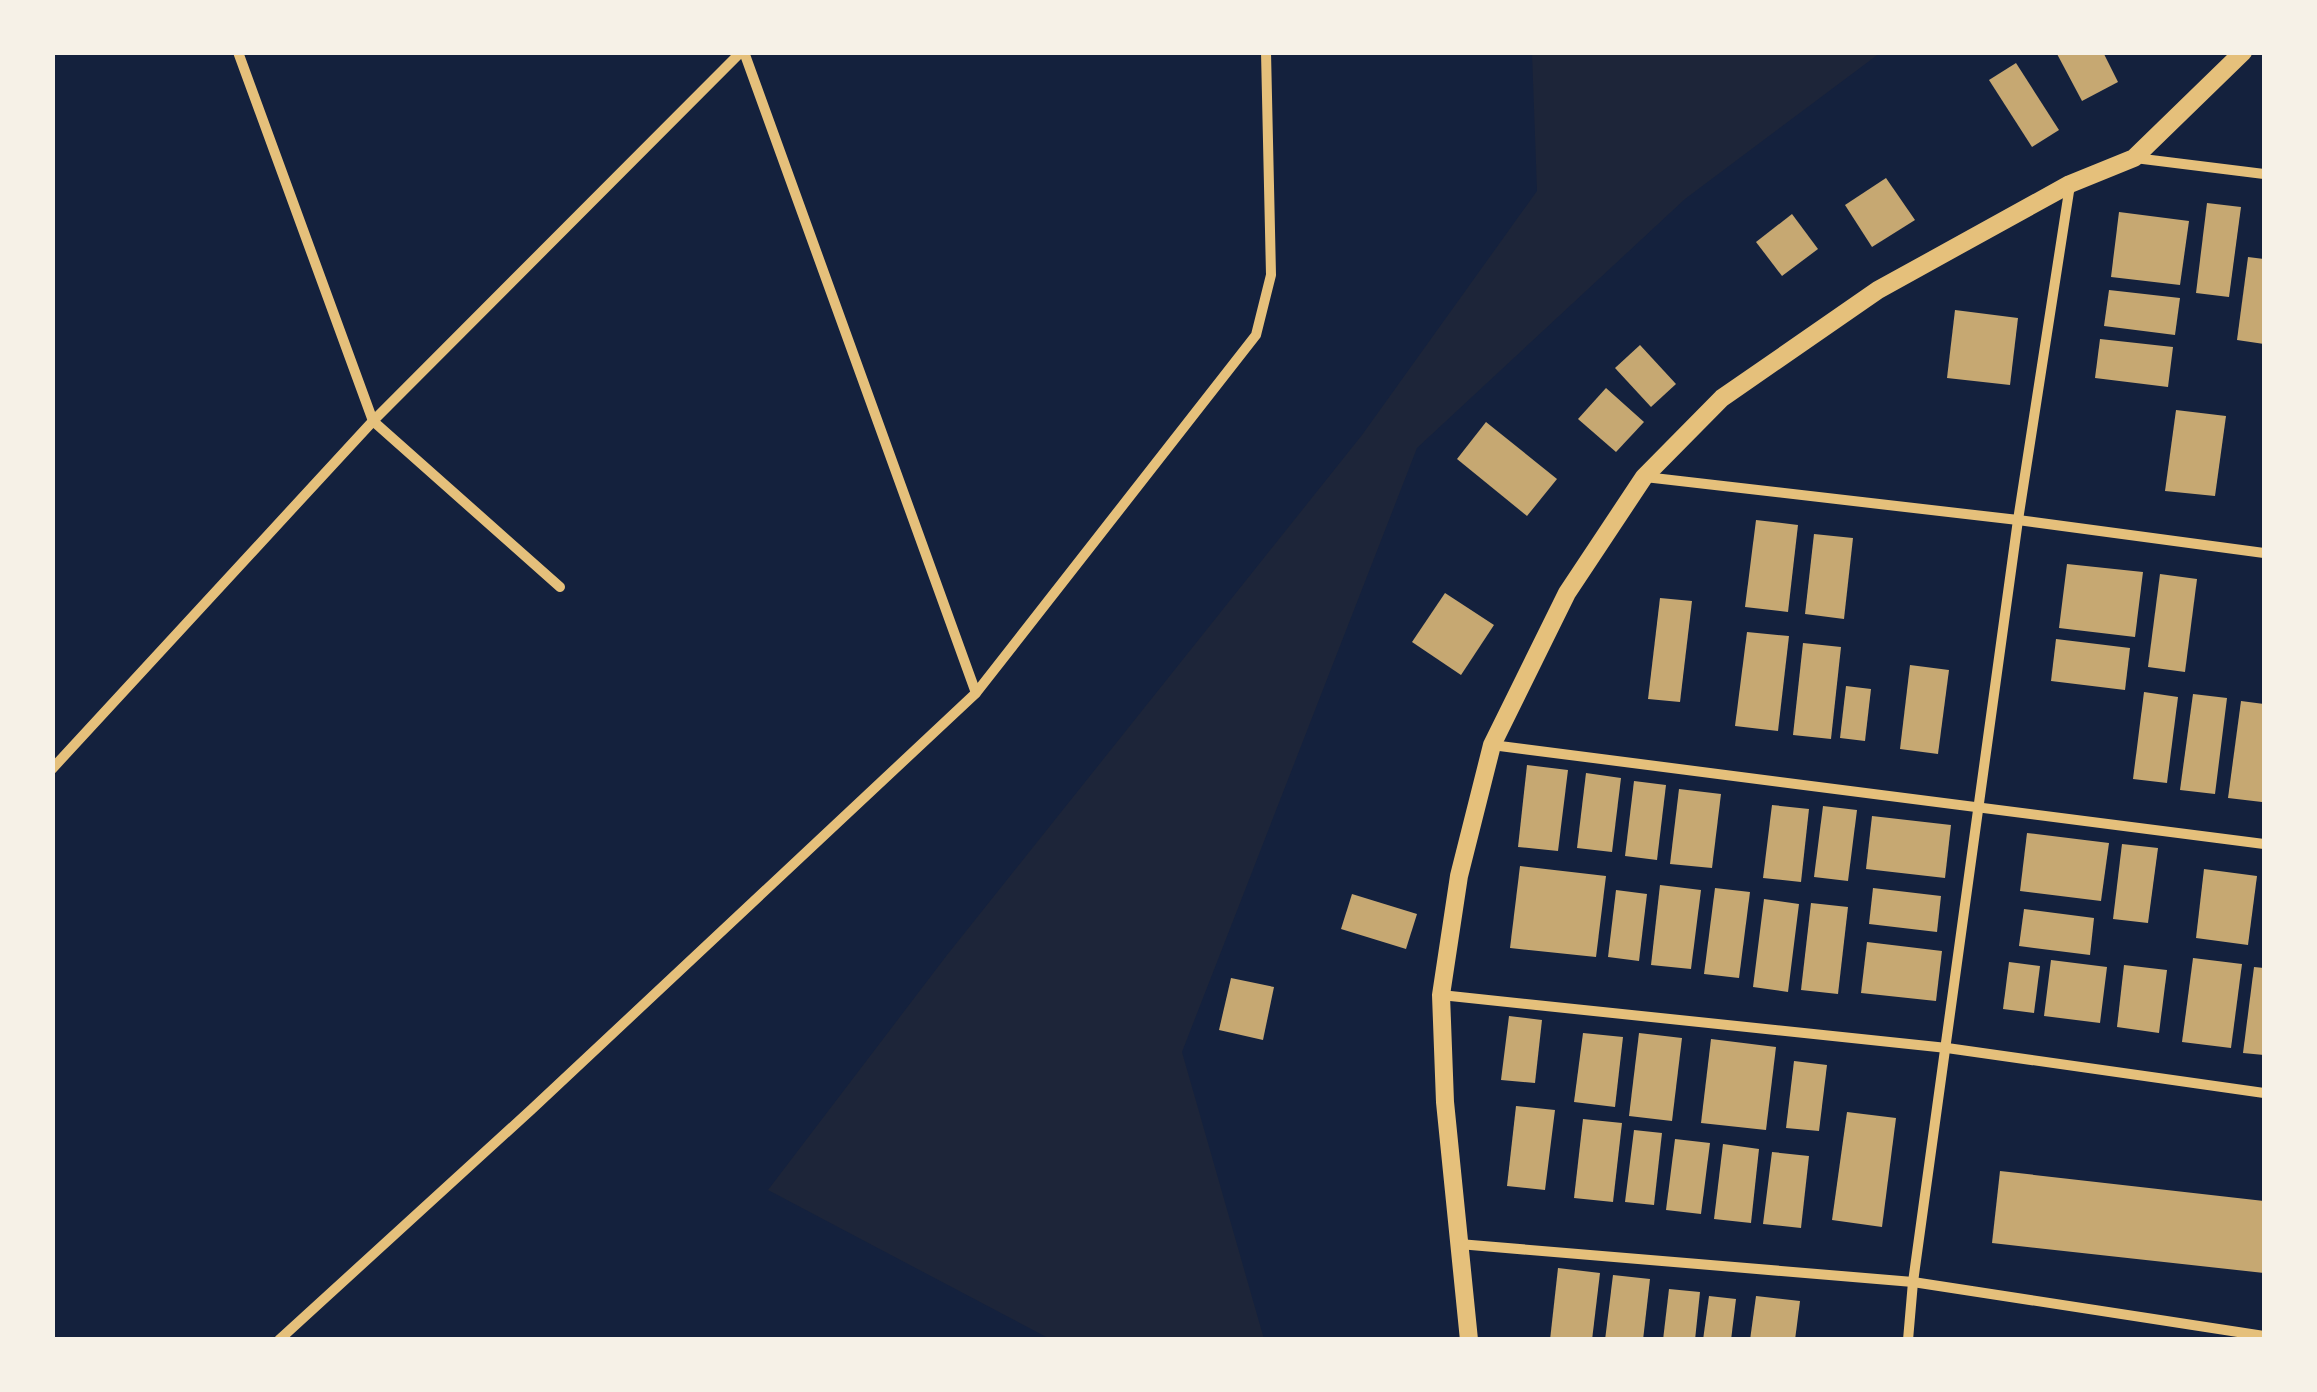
<svg xmlns="http://www.w3.org/2000/svg" width="2317" height="1392" font-family="Bitter,serif">
  <style>
    .green { fill: #1d2539 }
    .building { fill: #c6a872 }
    .lines { fill: none; stroke-linecap: round; stroke-linejoin: round }
    .minor { stroke: #e5c07b; stroke-width: 10 }
    .tertiary { stroke: #e5c07b; stroke-width: 18 }
  </style>
  <rect width="100%" height="100%" fill="#14213d"/>
  <polygon class="green" points="1532,53 1880,53 1685,199 1417,448 1182,1052 1264,1339 1050,1339 768,1190 947,955 1362,435 1537,191"/>
  <g class="building">
    <polygon points="2056,52 2103,52 2118,82 2082,101"/>
    <polygon points="2016,63 2059,130 2032,147 1989,80"/>
    <polygon points="1886,178 1915,220 1872,247 1845,205"/>
    <polygon points="2207,203 2241,207 2229,297 2196,293"/>
    <polygon points="2119,212 2189,221 2180,285 2111,277"/>
    <polygon points="1792,214 1818,249 1782,276 1756,242"/>
    <polygon points="2248,257 2264,259 2264,344 2237,340"/>
    <polygon points="2109,290 2180,298 2175,335 2104,326"/>
    <polygon points="1955,310 2018,318 2010,385 1947,378"/>
    <polygon points="2100,339 2173,347 2168,387 2095,378"/>
    <polygon points="1640,345 1676,384 1651,407 1615,368"/>
    <polygon points="1606,388 1644,422 1616,452 1578,419"/>
    <polygon points="2176,410 2226,416 2215,496 2165,491"/>
    <polygon points="1486,422 1557,479 1527,516 1457,459"/>
    <polygon points="1756,520 1798,525 1788,612 1745,607"/>
    <polygon points="1814,534 1853,538 1844,619 1805,614"/>
    <polygon points="2067,564 2143,572 2135,637 2059,628"/>
    <polygon points="2160,574 2197,579 2185,672 2148,667"/>
    <polygon points="1445,593 1494,625 1461,675 1412,642"/>
    <polygon points="1660,598 1692,601 1680,702 1648,699"/>
    <polygon points="1747,632 1789,636 1778,731 1735,726"/>
    <polygon points="2056,639 2130,648 2125,690 2051,681"/>
    <polygon points="1803,643 1841,647 1831,739 1793,735"/>
    <polygon points="1910,665 1949,670 1938,754 1900,749"/>
    <polygon points="1846,686 1871,689 1865,741 1840,738"/>
    <polygon points="2144,692 2178,697 2167,783 2133,779"/>
    <polygon points="2193,694 2227,698 2215,794 2180,790"/>
    <polygon points="2241,701 2264,704 2264,780 2262,802 2228,798"/>
    <polygon points="1527,765 1568,770 1558,851 1518,847"/>
    <polygon points="1586,773 1621,778 1612,852 1577,848"/>
    <polygon points="1634,781 1666,785 1657,860 1625,856"/>
    <polygon points="1679,789 1721,794 1712,868 1670,864"/>
    <polygon points="1772,805 1809,809 1801,882 1763,878"/>
    <polygon points="1823,806 1857,810 1848,881 1814,877"/>
    <polygon points="1872,816 1951,825 1945,878 1866,869"/>
    <polygon points="2027,833 2109,843 2101,901 2020,891"/>
    <polygon points="2122,844 2158,848 2148,923 2113,919"/>
    <polygon points="1520,866 1606,876 1596,957 1510,948"/>
    <polygon points="2204,869 2257,876 2248,945 2196,938"/>
    <polygon points="1660,885 1701,890 1691,969 1651,965"/>
    <polygon points="1715,888 1750,892 1739,978 1704,974"/>
    <polygon points="1873,888 1941,896 1937,932 1869,924"/>
    <polygon points="1616,890 1647,894 1639,961 1608,957"/>
    <polygon points="1352,894 1417,914 1406,949 1341,929"/>
    <polygon points="1764,899 1799,904 1788,992 1753,987"/>
    <polygon points="1811,903 1848,907 1838,994 1801,990"/>
    <polygon points="2024,909 2094,918 2090,955 2019,946"/>
    <polygon points="1867,942 1942,951 1936,1001 1861,993"/>
    <polygon points="2193,958 2242,964 2231,1048 2182,1042"/>
    <polygon points="2051,960 2107,967 2100,1023 2044,1016"/>
    <polygon points="2009,962 2040,966 2034,1013 2003,1009"/>
    <polygon points="2124,965 2167,970 2159,1033 2117,1027"/>
    <polygon points="2254,967 2264,968 2264,1055 2243,1053"/>
    <polygon points="1231,978 1274,987 1263,1040 1219,1030"/>
    <polygon points="1509,1016 1542,1020 1535,1083 1501,1080"/>
    <polygon points="1583,1033 1623,1037 1615,1107 1574,1102"/>
    <polygon points="1639,1033 1682,1038 1672,1121 1629,1116"/>
    <polygon points="1711,1039 1776,1047 1766,1130 1701,1123"/>
    <polygon points="1794,1061 1827,1065 1819,1131 1786,1128"/>
    <polygon points="1516,1106 1555,1110 1545,1190 1507,1186"/>
    <polygon points="1847,1112 1896,1118 1882,1227 1832,1220"/>
    <polygon points="1583,1119 1622,1123 1613,1202 1574,1198"/>
    <polygon points="1634,1130 1662,1133 1654,1205 1625,1202"/>
    <polygon points="1675,1139 1710,1143 1701,1214 1666,1210"/>
    <polygon points="1723,1144 1759,1149 1751,1223 1714,1219"/>
    <polygon points="1772,1152 1809,1156 1801,1228 1763,1224"/>
    <polygon points="2000,1171 2264,1201 2264,1273 1992,1243"/>
    <polygon points="1558,1268 1600,1273 1592,1340 1550,1340"/>
    <polygon points="1613,1275 1650,1279 1643,1340 1605,1340"/>
    <polygon points="1669,1289 1700,1292 1695,1340 1663,1340"/>
    <polygon points="1709,1296 1736,1299 1731,1340 1703,1340"/>
    <polygon points="1756,1296 1800,1301 1795,1340 1750,1340"/>
  </g>
  <g class="lines">
    <g class="minor">
      <polyline points="238,52 373,421 560,587"/>
      <polyline points="744,52 976,693"/>
      <polyline points="2135,158 2264,174"/>
      <polyline points="1645,477 2018,520 2264,553"/>
      <polyline points="1492,745 2264,844"/>
      <polyline points="52,769 373,421 741,52"/>
      <polyline points="1441,995 1947,1048 2264,1093"/>
      <polyline points="1459,1244 1913,1282 2264,1336"/>
      <polyline points="279,1340 532,1109 976,693 1256,335 1271,275 1266,52"/>
      <polyline points="1908,1340 1913,1282 2018,520 2070,185"/>
    </g>
    <polyline class="tertiary" points="1469,1340 1445,1102 1441,995 1459,876 1492,745 1567,593 1644,477 1722,398 1878,290 2070,184 2134,158 2243,52"/>
  </g>
  <rect width="2317" height="1392" fill="none" stroke="#f6f1e7" stroke-width="110"/>
</svg>
